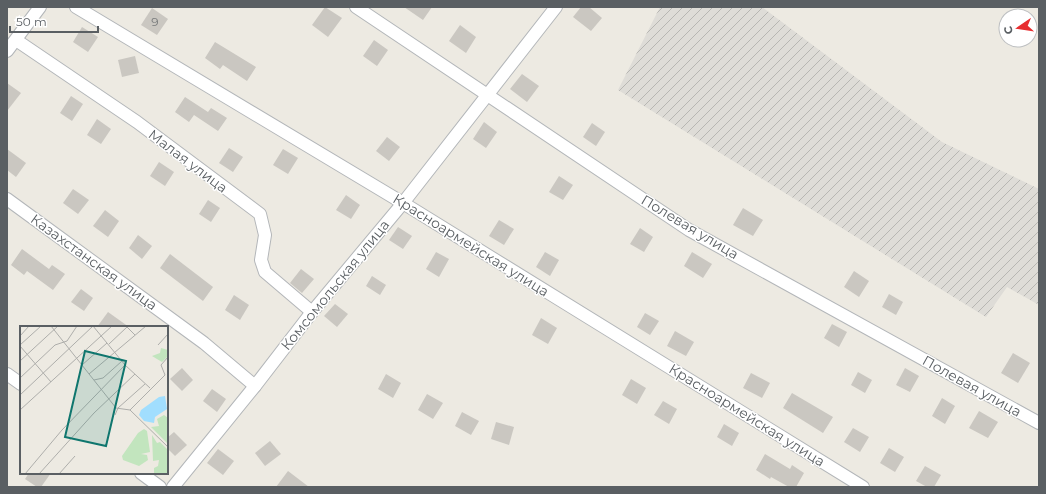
<svg xmlns="http://www.w3.org/2000/svg" width="1046" height="494" font-family="Montserrat,sans-serif">
  <style>
    .industrial { fill: url(#industrial-furrows) }
    .building { fill: #cac7c1 }
    .lines { fill: none; stroke-linecap: round; stroke-linejoin: round }
    .minor-casing { stroke: #b3b6b9; stroke-width: 14 }
    .minor { stroke: #fff; stroke-width: 12 }
    .labels { text-anchor: middle; stroke-width: 3; stroke-linejoin: round; paint-order: stroke }
    .number-label { font-size: 12px; fill: #76797a }
    .street-label { font-size: 14px; fill: #5a5f63; stroke: #fff }
    .inset-road { fill: none; stroke: #aeaeab; stroke-width: 1 }
    .view { fill: #0f766e; fill-opacity: 0.15; stroke: #0f766e; stroke-width: 2 }
    .inset-edge { fill: none; stroke: #5a5f63; stroke-width: 2 }
  </style>
  <defs>
    <pattern id="industrial-furrows" width="10" height="10" patternUnits="userSpaceOnUse"><rect width="10" height="10" fill="#dedcd7"/><path d="M-1 1l2-2M0 10L10 0M9 11l2-2" fill="none" stroke="#b7b6b2"/></pattern>
  </defs>
  <rect width="100%" height="100%" fill="#edeae2"/>
  <polygon class="industrial" points="660,7 762,7 942,142 1039,189 1039,305 1007,287 986,317 618,90"/>
  <g class="building">
    <polygon points="325,7 342,18 328,37 312,25"/>
    <polygon points="404,7 432,7 423,20"/>
    <polygon points="581,7 589,7 602,18 591,31 573,17"/>
    <polygon points="152,8 168,19 157,35 141,25"/>
    <polygon points="460,25 476,37 466,53 449,41"/>
    <polygon points="82,27 98,37 88,52 73,42"/>
    <polygon points="374,40 388,50 377,66 363,56"/>
    <polygon points="215,42 256,67 247,81 223,65 220,69 205,58"/>
    <polygon points="135,56 139,73 122,77 118,60"/>
    <polygon points="522,74 539,86 527,102 510,89"/>
    <polygon points="7,83 21,93 7,111"/>
    <polygon points="71,96 83,104 72,121 60,113"/>
    <polygon points="185,97 208,112 211,108 227,118 218,131 194,115 189,122 175,112"/>
    <polygon points="97,119 111,129 101,144 87,135"/>
    <polygon points="484,122 497,132 486,148 473,139"/>
    <polygon points="592,123 605,132 596,146 583,137"/>
    <polygon points="387,137 400,147 389,161 376,151"/>
    <polygon points="229,148 243,157 233,172 219,163"/>
    <polygon points="7,149 26,163 16,177 7,170"/>
    <polygon points="283,149 298,158 288,174 273,165"/>
    <polygon points="159,162 174,172 165,186 150,176"/>
    <polygon points="559,176 573,185 563,200 549,192"/>
    <polygon points="73,189 89,200 78,214 63,203"/>
    <polygon points="346,195 360,205 351,219 336,210"/>
    <polygon points="208,200 220,208 211,222 199,214"/>
    <polygon points="743,208 763,220 753,236 733,225"/>
    <polygon points="105,210 119,221 108,237 93,226"/>
    <polygon points="499,220 514,229 504,245 489,236"/>
    <polygon points="398,227 412,236 403,249 389,240"/>
    <polygon points="640,228 653,237 644,252 630,244"/>
    <polygon points="138,235 152,246 142,259 129,248"/>
    <polygon points="22,249 49,269 52,265 65,274 53,290 27,271 24,275 11,265"/>
    <polygon points="436,252 449,259 439,277 426,269"/>
    <polygon points="545,252 559,260 550,276 536,267"/>
    <polygon points="692,252 712,264 703,278 684,266"/>
    <polygon points="170,254 213,287 203,301 160,268"/>
    <polygon points="301,269 314,279 302,293 290,283"/>
    <polygon points="854,271 869,281 859,297 844,287"/>
    <polygon points="372,276 386,285 380,295 366,286"/>
    <polygon points="81,289 93,298 84,311 71,302"/>
    <polygon points="889,294 903,302 896,315 882,307"/>
    <polygon points="234,295 249,305 240,320 225,310"/>
    <polygon points="335,304 348,314 337,327 324,316"/>
    <polygon points="108,312 129,327 97,327"/>
    <polygon points="645,313 659,321 650,335 637,327"/>
    <polygon points="541,318 557,328 548,344 532,335"/>
    <polygon points="832,324 847,332 839,347 824,338"/>
    <polygon points="675,331 694,342 686,356 667,346"/>
    <polygon points="1013,353 1030,363 1018,383 1001,373"/>
    <polygon points="182,368 193,380 182,391 170,379"/>
    <polygon points="905,368 919,376 910,392 896,385"/>
    <polygon points="858,372 872,380 865,393 851,385"/>
    <polygon points="751,373 770,383 762,398 743,388"/>
    <polygon points="386,374 401,383 393,398 378,389"/>
    <polygon points="631,379 646,388 637,404 622,395"/>
    <polygon points="212,389 226,399 217,412 203,401"/>
    <polygon points="792,393 833,417 823,433 783,408"/>
    <polygon points="427,394 443,403 433,419 418,410"/>
    <polygon points="942,398 955,406 945,424 932,416"/>
    <polygon points="663,401 677,409 669,424 654,415"/>
    <polygon points="979,411 998,422 988,438 969,428"/>
    <polygon points="462,412 479,421 471,435 455,426"/>
    <polygon points="496,422 514,427 509,445 491,439"/>
    <polygon points="724,424 739,433 732,446 717,437"/>
    <polygon points="853,428 869,437 860,452 844,442"/>
    <polygon points="174,432 187,445 175,456 167,448 167,438"/>
    <polygon points="270,441 281,454 265,466 255,453"/>
    <polygon points="889,448 904,457 895,472 880,463"/>
    <polygon points="218,449 234,461 223,475 207,463"/>
    <polygon points="765,454 790,469 792,465 804,473 796,487 789,487 771,477 770,479 756,470"/>
    <polygon points="925,466 941,475 934,487 927,487 916,481"/>
    <polygon points="288,471 309,487 276,487"/>
    <polygon points="29,473 51,473 41,487 37,487 25,479"/>
  </g>
  <g class="lines">
    <defs>
      <g id="minor">
        <polyline points="76,7 403,203 863,487"/>
        <polyline points="356,7 689,230 1039,423"/>
        <polyline points="16,40 137,122 260,214 265,235 261,260 265,272 312,312"/>
        <polyline points="7,51 40,7"/>
        <polyline points="7,199 204,343 255,386"/>
        <polyline points="7,374 21,384"/>
        <polyline points="141,473 160,487"/>
        <polyline points="173,487 255,386 312,312 403,203 556,7"/>
      </g>
    </defs>
    <use href="#minor" class="minor-casing"/>
    <use href="#minor" class="minor"/>
  </g>
  <g class="labels">
    <g class="number-label">
      <text x="155" y="26">9</text>
    </g>
    <g class="street-label">
      <text transform="translate(188 161) rotate(37)" y="5">Малая улица</text>
      <text transform="translate(690 227) rotate(31)" y="5">Полевая улица</text>
      <text transform="translate(471 245) rotate(32)" y="5">Красноармейская улица</text>
      <text transform="translate(94 262) rotate(36)" y="5">Казахстанская улица</text>
      <text transform="translate(335 285) rotate(-51)" y="5">Комсомольская улица</text>
      <text transform="translate(972 386) rotate(29)" y="5">Полевая улица</text>
      <text transform="translate(747 415) rotate(32)" y="5">Красноармейская улица</text>
    </g>
  </g>
  <g transform="translate(20 326)">
    <rect width="148" height="148" fill="#edeae2"/>
    <path d="M141,22L148,24V30L142,36L132,30L140,27ZM144,89L148,92V118L131,101L139,100L137,93ZM124,103L127,105L130,126L121,128L127,129L128,134L119,140L103,134L102,130L118,107ZM132,109L137,117L140,116L147,123L148,148H134V142L138,140L139,134L133,135Z" fill="#c2e5be"/>
    <path d="M145,70L147,83L135,91L134,97L124,95L119,89L121,84L139,71Z" fill="#a1defe"/>
    <path class="inset-road" d="M31,0L96,82L110,84L148,121M73,0L105,39L130,62M106,0L115,9M0,10L9,0M89,18L107,1M0,19L21,0M138,19L148,8M0,20L31,56M0,35L38,0M62,39L87,17M69,48L126,0M0,52L35,19L47,15L57,0M74,54L83,52L102,35M0,69L73,0M0,84L92,0M110,84L145,49L141,39L148,31M95,89L98,82L125,58M5,148L42,104L105,39M19,148L74,87L115,48M39,148L55,130"/>
    <path class="view" d="M65,25L106,35L86,120L45,111Z"/>
    <rect width="148" height="148" class="inset-edge"/>
  </g>
  <rect width="1046" height="494" fill="none" stroke="#5a5f63" stroke-width="16"/>
  <g transform="translate(1018 28) rotate(257)"><circle r="19" fill="#ffffff" stroke="#bdbfc1"/>
  <path d="M0-3L7 15L0 10L-7 15Z" fill="#e72e30"/>
  <text y="-6" font-size="11" font-weight="bold" text-anchor="middle" fill="#5a5f63">С</text>
  </g>
  <path d="M10 26v6h88v-6" fill="none" stroke="#5a5f63" stroke-width="2"/>
  <text x="16" y="26" font-size="12" fill="#5a5f63" stroke="#ffffff" stroke-width="3" paint-order="stroke">50 m</text>
</svg>
